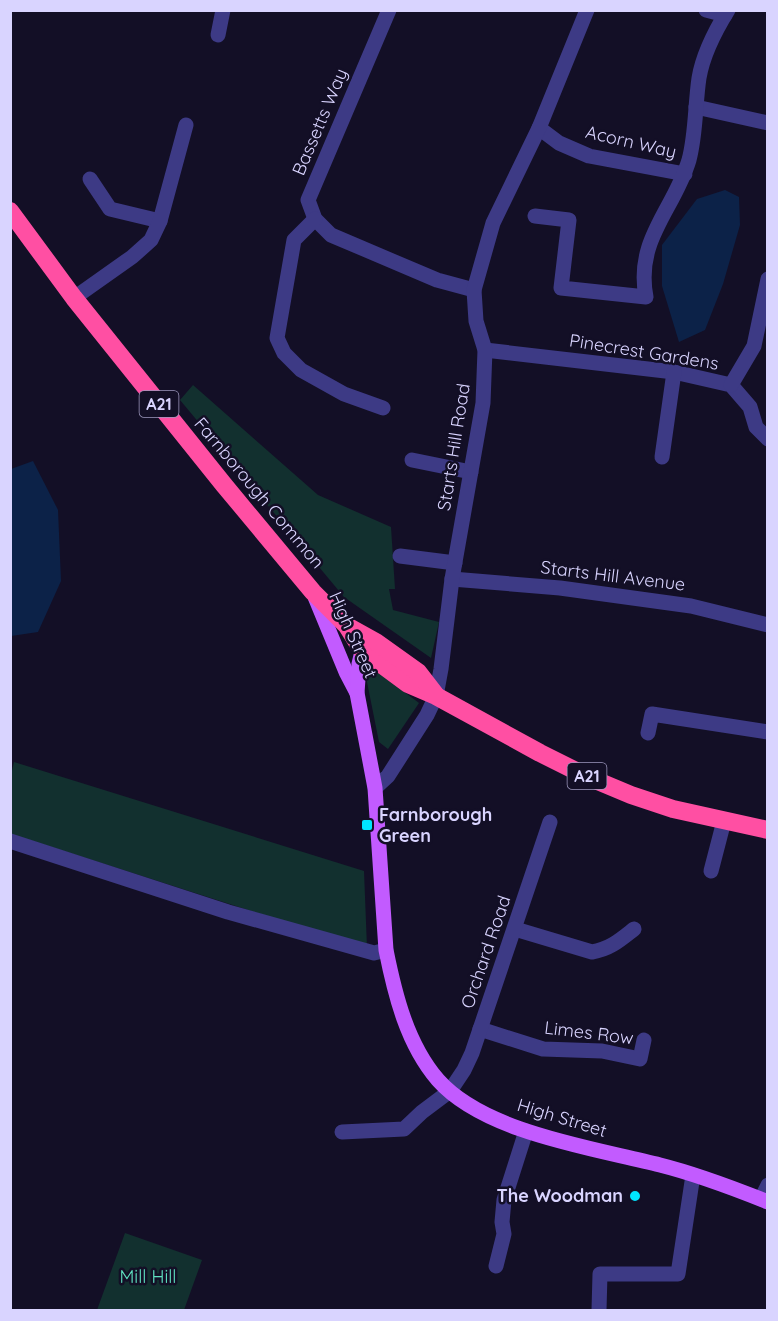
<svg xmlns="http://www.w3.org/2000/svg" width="778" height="1321" font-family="Quicksand,sans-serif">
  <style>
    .green { fill: #12302f }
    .water { fill: #0c2248 }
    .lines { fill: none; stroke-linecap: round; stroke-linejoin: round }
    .minor { stroke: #3d3a85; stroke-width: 15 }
    .major { stroke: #c25bff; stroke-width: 15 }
    .highway { stroke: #ff4fa3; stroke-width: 18 }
    .poi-dot { fill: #00e5ff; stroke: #130f26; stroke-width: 2 }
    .labels { text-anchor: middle; stroke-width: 5; stroke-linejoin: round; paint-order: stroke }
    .shield { fill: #130f26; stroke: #9e99be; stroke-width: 1.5 }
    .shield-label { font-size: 16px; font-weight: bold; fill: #d9d4ff }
    .street-label { font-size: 18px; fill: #d9d4ff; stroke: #130f26 }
    .poi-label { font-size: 18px; font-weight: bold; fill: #d9d4ff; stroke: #130f26; text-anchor: start }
    .park-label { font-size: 18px; fill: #5fe0c0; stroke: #130f26 }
  </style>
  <rect width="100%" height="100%" fill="#130f26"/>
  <g class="green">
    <polygon points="193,385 318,495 391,527 395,589 389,589 393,610 439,622 431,658 344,597 180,400"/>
    <polygon points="372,668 419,703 388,749 379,742 365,672"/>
    <polygon points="14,762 364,871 367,948 11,834 10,779"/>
    <polygon points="125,1233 202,1260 184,1310 97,1310"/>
  </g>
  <g class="water">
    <polygon points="725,190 739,197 740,225 723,284 705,330 679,342 662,286 662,245 697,199"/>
    <polygon points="33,461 58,510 61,581 38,632 11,636 11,469"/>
  </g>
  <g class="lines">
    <g class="minor">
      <polyline points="389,10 308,200 315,219 331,235 437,280 474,290"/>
      <polyline points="706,10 725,15"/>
      <polyline points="218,35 223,10"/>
      <polyline points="696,107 768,123"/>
      <polyline points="539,128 559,143 589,156 685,174"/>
      <polyline points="90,179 110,209 160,221"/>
      <path d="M535,216L569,220L561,288L646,297C635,239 674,210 689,160C696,134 695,105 699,78C703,54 715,31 728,10"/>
      <polyline points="315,219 294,240 277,338 284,353 301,370 344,394 383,408"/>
      <polyline points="74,298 132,257 151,240 160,221 186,125"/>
      <polyline points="485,350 674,372 731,385 750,407 756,427 768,439"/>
      <polyline points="731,385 754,346 768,279"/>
      <polyline points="662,457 674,372"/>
      <polyline points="412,460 471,472"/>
      <polyline points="400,556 455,563"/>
      <polyline points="452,579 560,588 691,606 768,625"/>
      <polyline points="648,733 652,714 768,732"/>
      <polyline points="375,788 388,776 427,715 436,696 441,669 452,579 483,403 485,350 476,321 474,290 493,223 539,128 587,10"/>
      <polyline points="10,841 228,912 374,953 386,950"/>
      <polyline points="711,871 724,821"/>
      <path d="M515,929L592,952C610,949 620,940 634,929"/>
      <polyline points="480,1029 543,1049 602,1051 640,1059 644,1040"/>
      <polyline points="342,1132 404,1129 422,1112 450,1091 464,1070 472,1053 550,822"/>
      <polyline points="761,1199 768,1185"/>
      <polyline points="496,1266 504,1234 502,1222 504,1200 526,1131"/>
      <polyline points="599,1310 600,1274 678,1274 693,1175"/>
    </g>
    <g class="major">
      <polyline points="315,597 346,672 357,693"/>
      <path d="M362,639L364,643L359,664L357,693L375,788L386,950C395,995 407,1044 438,1080C485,1133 594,1148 660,1165C696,1174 733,1188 768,1202"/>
    </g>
    <g class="highway">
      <polyline points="10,211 74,298 224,485 313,592 347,626 362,650 408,684 436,696 540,753 588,777 631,795 673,809 768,830"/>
      <polyline points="349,627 376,642 418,672 435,694"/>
    </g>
  </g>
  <g class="poi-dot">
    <rect x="361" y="819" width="12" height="12" rx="3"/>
    <circle cx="635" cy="1196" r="6"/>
  </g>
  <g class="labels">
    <g class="shield">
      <rect x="139.5" y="391" width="39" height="26" rx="4.5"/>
      <rect x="567.5" y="763" width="39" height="26" rx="4.5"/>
    </g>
    <g class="shield-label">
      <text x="159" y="410">A21</text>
      <text x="587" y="782">A21</text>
    </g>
    <g class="street-label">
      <text transform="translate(320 122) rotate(-67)" y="6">Bassetts Way</text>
      <text transform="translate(631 142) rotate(13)" y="6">Acorn Way</text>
      <text transform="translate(644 352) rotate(9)" y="6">Pinecrest Gardens</text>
      <text transform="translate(454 447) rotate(-81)" y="6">Starts Hill Road</text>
      <text transform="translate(259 493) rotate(50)" y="6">Farnborough Common</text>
      <text transform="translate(613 576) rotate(7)" y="6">Starts Hill Avenue</text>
      <text transform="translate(353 635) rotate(66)" y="6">High Street</text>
      <text transform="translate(486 952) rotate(-71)" y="6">Orchard Road</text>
      <text transform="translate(589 1033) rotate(7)" y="6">Limes Row</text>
      <text transform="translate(562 1118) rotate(17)" y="6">High Street</text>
    </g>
    <g class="poi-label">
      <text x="379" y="821">Farnborough<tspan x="379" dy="21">Green</tspan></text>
      <text x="623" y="1202" text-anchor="end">The Woodman</text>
    </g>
    <g class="park-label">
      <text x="148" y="1283">Mill Hill</text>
    </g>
  </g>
  <rect width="778" height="1321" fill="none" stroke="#d9d4ff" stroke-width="24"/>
</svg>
